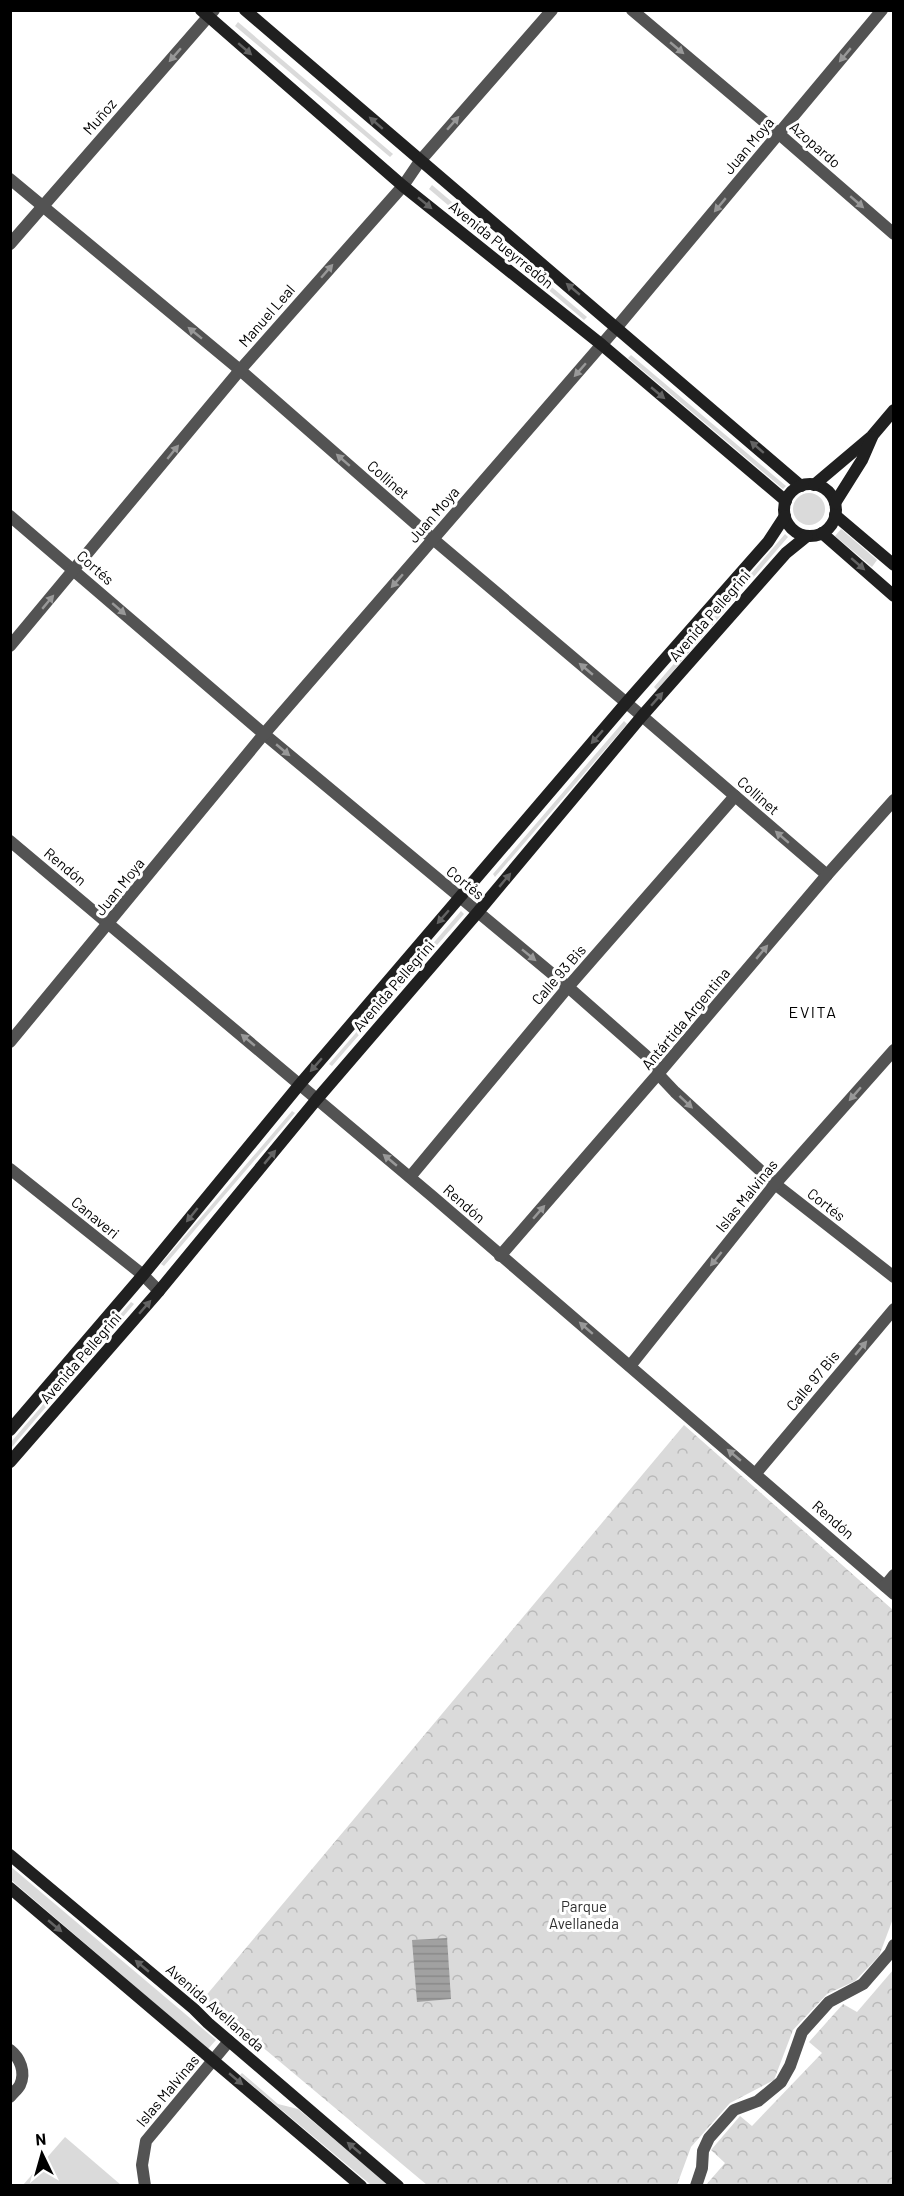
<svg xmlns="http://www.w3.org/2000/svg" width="904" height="2196" font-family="Barlow,sans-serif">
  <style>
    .grass { fill: #dadada }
    .forest { fill: url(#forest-crowns) }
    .water { fill: url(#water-rules) }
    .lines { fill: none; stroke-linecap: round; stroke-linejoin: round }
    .street { stroke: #535353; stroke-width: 12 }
    .secondary { stroke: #202020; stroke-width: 12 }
    .oneway { fill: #989898 }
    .oneway2 { fill: #636363 }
    .labels { text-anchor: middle; stroke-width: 6; stroke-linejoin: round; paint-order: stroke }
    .street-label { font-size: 15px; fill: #000; stroke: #fff }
    .park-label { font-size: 15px; fill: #313131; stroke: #fff }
    .neighbourhood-label { font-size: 16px; letter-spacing: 1.5px; fill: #000; stroke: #fff }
  </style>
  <defs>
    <pattern id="forest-crowns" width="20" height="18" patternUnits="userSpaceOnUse" patternTransform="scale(1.5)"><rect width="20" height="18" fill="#dadada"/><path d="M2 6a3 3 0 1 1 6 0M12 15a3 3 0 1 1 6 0" fill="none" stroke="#b9b9b9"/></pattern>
    <pattern id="water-rules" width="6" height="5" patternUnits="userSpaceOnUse" patternTransform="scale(1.5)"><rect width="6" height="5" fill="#a1a1a1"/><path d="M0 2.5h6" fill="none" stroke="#898989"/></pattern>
  </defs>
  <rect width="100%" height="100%" fill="#fff"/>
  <g class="grass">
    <polygon points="238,22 393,154 390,157 235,26"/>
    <polygon points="432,185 587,317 584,320 429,189"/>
    <polygon points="631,355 786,486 783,489 628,358"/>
    <circle cx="809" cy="509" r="16"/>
    <polygon points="841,529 877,560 872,567 835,536"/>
    <polygon points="785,534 788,537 657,690 654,687"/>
    <polygon points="624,721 627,724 495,877 493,874"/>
    <polygon points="461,911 464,914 332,1066 329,1064"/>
    <polygon points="292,1111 295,1113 164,1266 161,1264"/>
    <polygon points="131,1302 134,1304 11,1448 11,1442"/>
    <polygon points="10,1866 216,2040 208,2049 11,1880"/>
    <polygon points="242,2073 278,2104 298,2109 389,2185 371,2185 240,2075"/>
    <polygon points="65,2137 121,2185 23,2185"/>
  </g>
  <g class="forest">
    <polygon points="684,1425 893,1610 894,1916 879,1956 855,1981 827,1994 793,2030 774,2080 730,2103 691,2147 677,2185 427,2185 204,1998"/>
    <polygon points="893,1970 893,2185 706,2185 725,2163 711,2150 740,2116 752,2126 822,2053 809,2042 843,2004 857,2012"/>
  </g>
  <polygon class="water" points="447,1938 451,1999 417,2002 412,1940"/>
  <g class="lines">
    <g class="street">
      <polyline points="632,10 779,134 894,234"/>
      <polyline points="10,179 240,370 433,539 642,716 827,875"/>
      <polyline points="10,244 214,10"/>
      <polyline points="10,516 264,734 568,987 652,1061 658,1074 675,1092 775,1184 894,1277"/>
      <polyline points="10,646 240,370 403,186 420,161 552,10"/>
      <polyline points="10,841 432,1196 894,1594"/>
      <polyline points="10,1042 264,734 617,327 882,10"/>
      <polyline points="10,1169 143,1275 159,1291"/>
      <polyline points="410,1177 568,987 735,796"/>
      <polyline points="500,1256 658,1074 827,875 894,800"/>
      <polyline points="630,1366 775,1184 894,1050"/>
      <polyline points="756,1473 894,1309"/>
      <polyline points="885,1586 894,1575"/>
      <path d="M10,2050C20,2058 26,2072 20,2085C18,2089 13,2093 10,2097"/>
      <polyline points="145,2186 142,2165 146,2141 229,2041"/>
      <polyline points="696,2186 702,2168 703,2151 709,2138 734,2110 758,2101 781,2082 790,2066 802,2032 829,2002 863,1984 890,1953 894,1945"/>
    </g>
    <g class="secondary">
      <polyline points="201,10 403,186 602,345 786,501"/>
      <polyline points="245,10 801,486"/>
      <circle cx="810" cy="510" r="26"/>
      <polyline points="814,485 872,436 894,410"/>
      <polyline points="835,503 862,460 872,437"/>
      <polyline points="835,515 894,565"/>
      <polyline points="822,533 894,596"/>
      <polyline points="10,1430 143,1275 300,1084 626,703 768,542 785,516"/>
      <polyline points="10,1462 159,1291 317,1099 478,912 642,716 786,553 807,536"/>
      <polyline points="10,1855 194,2009 208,2023 398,2186"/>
      <polyline points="10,1888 361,2186"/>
    </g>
  </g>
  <defs><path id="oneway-solid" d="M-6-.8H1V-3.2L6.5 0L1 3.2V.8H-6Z" transform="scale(1.5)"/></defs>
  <g class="oneway">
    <use href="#oneway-solid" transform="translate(677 48) rotate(40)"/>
    <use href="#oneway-solid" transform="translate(175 55) rotate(131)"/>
    <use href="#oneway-solid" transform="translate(845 55) rotate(130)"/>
    <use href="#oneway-solid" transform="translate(453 123) rotate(-49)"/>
    <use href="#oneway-solid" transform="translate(857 202) rotate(41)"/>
    <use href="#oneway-solid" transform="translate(720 205) rotate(130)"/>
    <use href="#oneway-solid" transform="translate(327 271) rotate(-49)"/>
    <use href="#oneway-solid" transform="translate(195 333) rotate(-141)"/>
    <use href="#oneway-solid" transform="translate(580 370) rotate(131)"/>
    <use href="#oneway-solid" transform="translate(173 452) rotate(-51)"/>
    <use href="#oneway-solid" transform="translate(343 460) rotate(-139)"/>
    <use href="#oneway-solid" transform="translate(397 581) rotate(131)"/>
    <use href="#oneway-solid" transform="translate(48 602) rotate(-50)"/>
    <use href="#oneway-solid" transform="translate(119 609) rotate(41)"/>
    <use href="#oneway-solid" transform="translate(586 669) rotate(-140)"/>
    <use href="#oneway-solid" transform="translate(283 750) rotate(40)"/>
    <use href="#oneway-solid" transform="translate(782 837) rotate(-139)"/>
    <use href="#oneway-solid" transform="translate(762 952) rotate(-50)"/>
    <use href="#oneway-solid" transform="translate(529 955) rotate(39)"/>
    <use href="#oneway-solid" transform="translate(248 1040) rotate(-140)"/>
    <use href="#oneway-solid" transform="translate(855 1094) rotate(131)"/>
    <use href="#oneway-solid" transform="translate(686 1102) rotate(43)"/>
    <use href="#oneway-solid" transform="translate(390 1160) rotate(-140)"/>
    <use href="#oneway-solid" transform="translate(539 1212) rotate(-49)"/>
    <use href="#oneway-solid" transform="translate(716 1259) rotate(129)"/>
    <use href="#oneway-solid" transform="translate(586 1328) rotate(-139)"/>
    <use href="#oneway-solid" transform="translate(861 1348) rotate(-50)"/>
    <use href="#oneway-solid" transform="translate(734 1455) rotate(-140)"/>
  </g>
  <g class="oneway2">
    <use href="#oneway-solid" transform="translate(245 49) rotate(41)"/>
    <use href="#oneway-solid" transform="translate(376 123) rotate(-139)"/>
    <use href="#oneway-solid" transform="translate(425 203) rotate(39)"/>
    <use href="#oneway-solid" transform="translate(573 289) rotate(-140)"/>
    <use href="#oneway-solid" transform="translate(658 393) rotate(40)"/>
    <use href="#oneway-solid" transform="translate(757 447) rotate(-139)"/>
    <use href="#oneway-solid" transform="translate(858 564) rotate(41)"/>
    <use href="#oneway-solid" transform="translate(657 699) rotate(-49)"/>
    <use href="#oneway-solid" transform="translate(597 737) rotate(131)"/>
    <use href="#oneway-solid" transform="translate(505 880) rotate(-50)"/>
    <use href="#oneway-solid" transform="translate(443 917) rotate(131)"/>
    <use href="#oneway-solid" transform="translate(316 1065) rotate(131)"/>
    <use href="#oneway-solid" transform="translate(270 1157) rotate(-50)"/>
    <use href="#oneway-solid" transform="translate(192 1215) rotate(129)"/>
    <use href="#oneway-solid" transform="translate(145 1307) rotate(-49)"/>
    <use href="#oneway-solid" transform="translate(55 1926) rotate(40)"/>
    <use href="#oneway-solid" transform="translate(142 1966) rotate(-140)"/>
    <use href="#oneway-solid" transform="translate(236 2079) rotate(40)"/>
    <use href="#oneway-solid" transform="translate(354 2148) rotate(-140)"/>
  </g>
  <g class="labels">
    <g class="street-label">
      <text transform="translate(100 117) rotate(-49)" y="5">Muñoz</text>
      <text transform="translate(815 145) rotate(41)" y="5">Azopardo</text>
      <text transform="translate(749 146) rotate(-50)" y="5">Juan Moya</text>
      <text transform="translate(501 245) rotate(39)" y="5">Avenida Pueyrredón</text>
      <text transform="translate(267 316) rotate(-49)" y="5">Manuel Leal</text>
      <text transform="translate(388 480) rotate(41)" y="5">Collinet</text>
      <text transform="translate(434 515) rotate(-49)" y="5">Juan Moya</text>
      <text transform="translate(95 568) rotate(41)" y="5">Cortés</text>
      <text transform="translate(710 616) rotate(-49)" y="5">Avenida Pellegrini</text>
      <text transform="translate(758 796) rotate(41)" y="5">Collinet</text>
      <text transform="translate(65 867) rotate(40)" y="5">Rendón</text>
      <text transform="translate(465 883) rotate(39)" y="5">Cortés</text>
      <text transform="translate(120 887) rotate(-51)" y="5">Juan Moya</text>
      <text transform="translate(559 975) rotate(-49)" y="5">Calle 93 Bis</text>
      <text transform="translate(394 986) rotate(-49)" y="5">Avenida Pellegrini</text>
      <text transform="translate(686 1019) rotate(-50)" y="5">Antártida Argentina</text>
      <text transform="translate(747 1196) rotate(-51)" y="5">Islas Malvinas</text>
      <text transform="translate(464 1204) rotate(41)" y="5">Rendón</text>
      <text transform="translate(826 1205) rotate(38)" y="5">Cortés</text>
      <text transform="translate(95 1218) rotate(39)" y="5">Canaveri</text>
      <text transform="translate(81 1358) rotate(-49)" y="5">Avenida Pellegrini</text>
      <text transform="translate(813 1381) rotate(-50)" y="5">Calle 97 Bis</text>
      <text transform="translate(833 1520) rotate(41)" y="5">Rendón</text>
      <text transform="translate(215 2008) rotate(41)" y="5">Avenida Avellaneda</text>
      <text transform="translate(168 2091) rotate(-50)" y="5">Islas Malvinas</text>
    </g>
    <g class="park-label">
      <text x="584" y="1912">Parque<tspan x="584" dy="17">Avellaneda</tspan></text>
    </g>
    <g class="neighbourhood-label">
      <text x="813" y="1018">EVITA</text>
    </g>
  </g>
  <rect width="904" height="2196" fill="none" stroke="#000000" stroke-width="24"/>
  <g transform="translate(42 2154) rotate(355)" stroke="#ffffff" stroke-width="4.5" paint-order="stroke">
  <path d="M0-4.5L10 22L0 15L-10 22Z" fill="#000000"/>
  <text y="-9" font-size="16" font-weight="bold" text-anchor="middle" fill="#000000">N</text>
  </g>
</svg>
